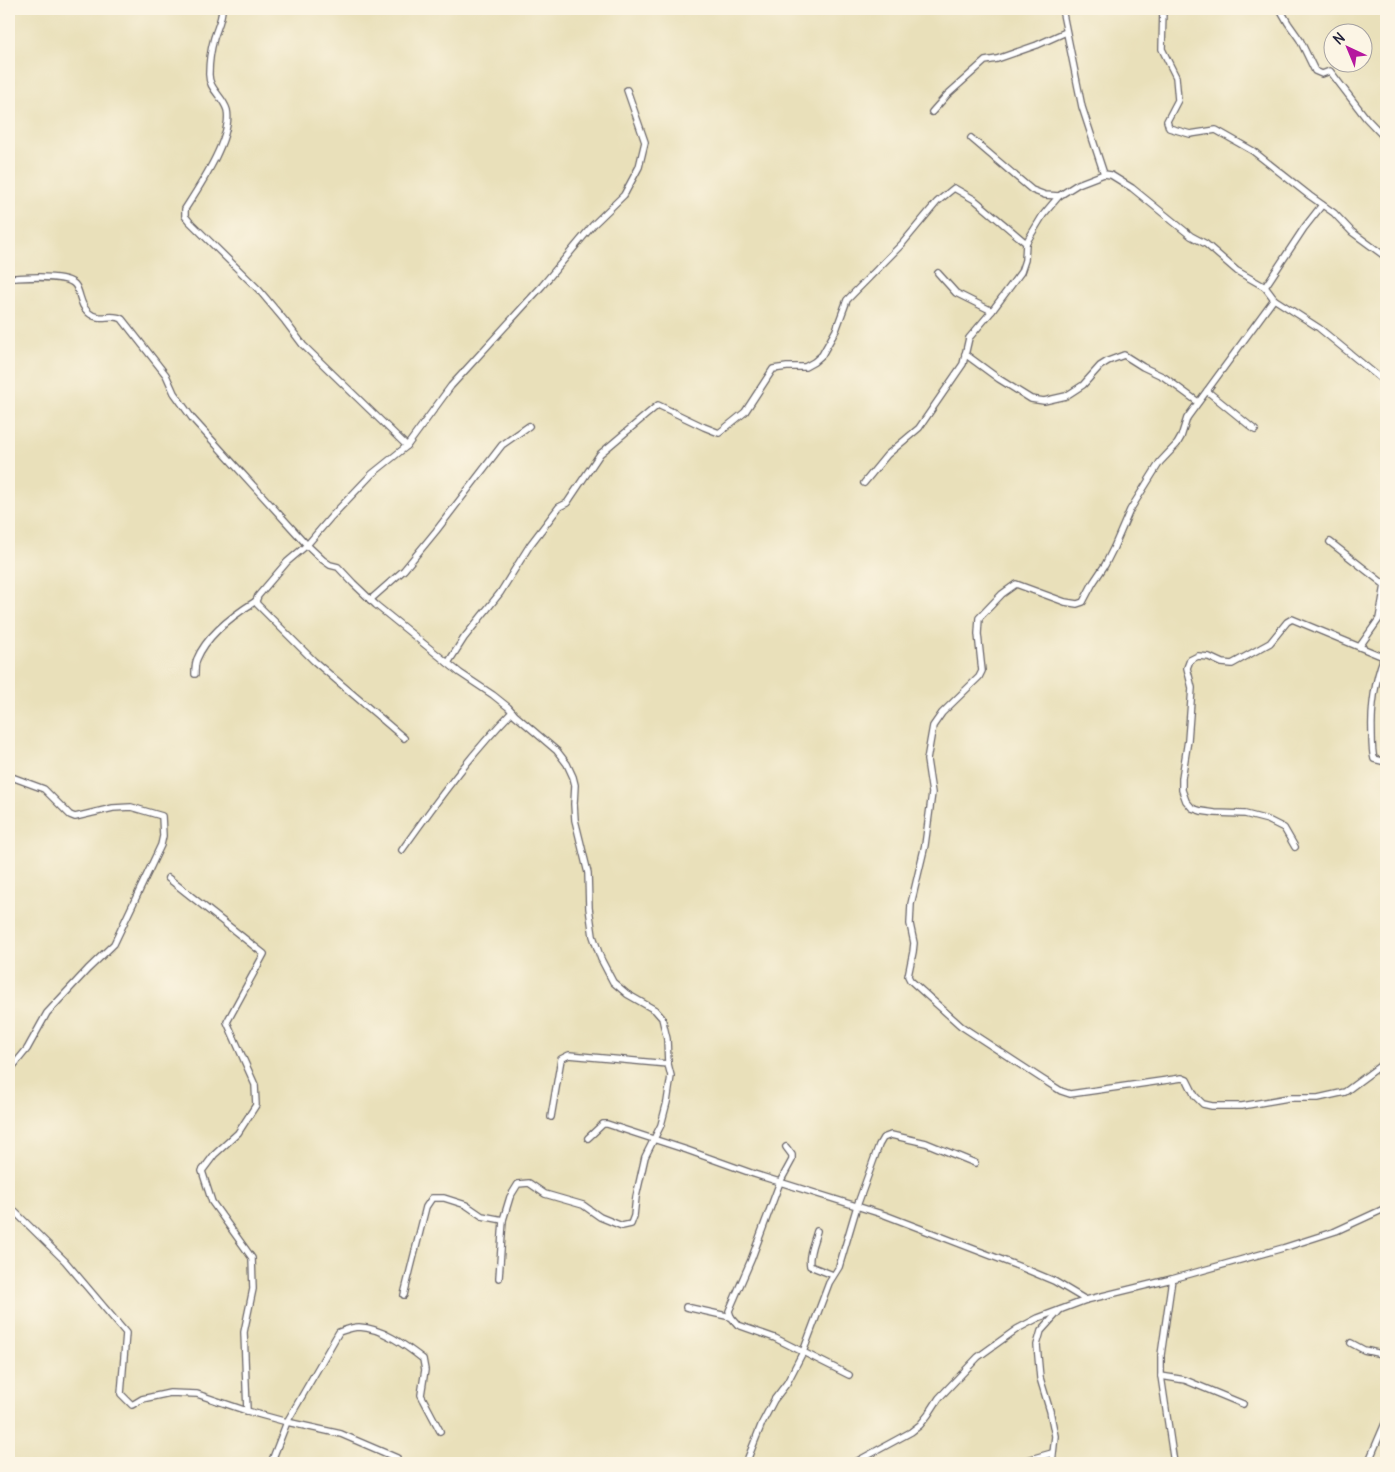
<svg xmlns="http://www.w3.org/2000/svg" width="1395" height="1472" font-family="Delius,sans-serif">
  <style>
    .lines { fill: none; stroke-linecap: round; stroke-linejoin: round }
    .minor-casing { stroke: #686467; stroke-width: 8 }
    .minor { stroke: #fff; stroke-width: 5.5 }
  </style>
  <rect width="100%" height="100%" fill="#fcf5e5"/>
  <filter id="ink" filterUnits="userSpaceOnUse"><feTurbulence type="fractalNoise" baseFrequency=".02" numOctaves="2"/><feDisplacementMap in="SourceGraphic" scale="10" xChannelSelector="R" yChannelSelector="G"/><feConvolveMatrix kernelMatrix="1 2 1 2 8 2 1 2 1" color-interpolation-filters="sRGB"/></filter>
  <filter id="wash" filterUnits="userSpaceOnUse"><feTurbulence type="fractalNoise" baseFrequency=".0096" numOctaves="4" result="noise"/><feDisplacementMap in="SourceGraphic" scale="20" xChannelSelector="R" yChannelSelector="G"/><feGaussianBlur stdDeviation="1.12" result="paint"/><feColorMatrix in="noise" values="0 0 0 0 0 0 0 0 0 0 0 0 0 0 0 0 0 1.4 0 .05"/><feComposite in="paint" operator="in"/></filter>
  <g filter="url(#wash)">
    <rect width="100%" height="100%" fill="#e9e0ba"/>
  </g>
  <g filter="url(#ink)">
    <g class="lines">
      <defs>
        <g id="minor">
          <path d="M222,9C222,19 217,28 214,38C211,49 209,62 209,73C208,89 223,96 227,110C233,137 199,187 185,209V216L189,221L259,290L285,321L303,345L407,446"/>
          <polyline points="1062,9 1082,107 1104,174"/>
          <polyline points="1163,9 1162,49 1176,77 1178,100 1167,121 1169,128 1190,134 1216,130 1253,151 1310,196 1334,213 1352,232 1386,257"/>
          <polyline points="1280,9 1288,23 1300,40 1315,71 1322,74 1330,71 1366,118 1386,139"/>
          <polyline points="932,112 947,95 985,61 997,59 1037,45 1066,32"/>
          <polyline points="971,138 1032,190 1045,195 1059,196 1078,184 1104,174 1111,175 1132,188 1191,236 1206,244 1237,271 1265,287"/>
          <polyline points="1322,205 1304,228 1265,287 1274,299 1319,328 1386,383"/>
          <polyline points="938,273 956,293 992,311"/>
          <path d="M9,278C22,278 69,273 76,286C81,295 80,306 89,313C99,322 112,313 122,319L166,375L174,393L192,418L307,545L323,560L330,565L338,567L353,583L376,605L460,673L493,695L508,707L515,715L557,751L567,764L573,777L575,785L574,804L575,820L588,873L589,908L593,936L601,959L613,982L627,994L655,1010L662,1018L667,1039L668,1064L671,1076L667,1102L661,1125L645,1157L636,1197L634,1216L631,1224L622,1226L600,1217L583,1205L545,1194L529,1183L518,1184L510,1197L503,1220L499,1278"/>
          <polyline points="1274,299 1187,418 1181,437 1177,444 1160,462 1130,510 1114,547 1105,565 1093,583 1083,602 1077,604 1065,602 1016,584 1002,594 979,618 978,634 982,671 979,677 942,713 933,726 931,737 927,760 932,793 925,845 911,904 910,924 914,943 913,952 908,976 910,980 961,1026 1016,1062 1042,1079 1061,1091 1070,1094 1182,1078 1187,1080 1195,1096 1203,1104 1212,1106 1242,1106 1288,1098 1318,1098 1345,1092 1380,1066 1386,1063"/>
          <polyline points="965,354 999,379 1031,399 1044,401 1066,396 1083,385 1100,366 1108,361 1124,355 1143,367 1164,377 1198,402"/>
          <polyline points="1207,391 1255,430"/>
          <polyline points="864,483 887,455 919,428 963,364 969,338 992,311 1021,272 1025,260 1026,243 1043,215 1059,196"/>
          <polyline points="1330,542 1385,585 1379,619 1360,646"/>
          <polyline points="370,600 404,570 436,531 502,445 529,426"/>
          <path d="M1384,657C1374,683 1371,708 1372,735C1372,743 1372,751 1374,759L1386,762"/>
          <polyline points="448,663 464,638 500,593 530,545 559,507 567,503 600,454 658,405 704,427 719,433 745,412 773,369 787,367 805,367 814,362 822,355 836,330 847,300 902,244 937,202 954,188 975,200 1026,243"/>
          <path d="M195,674C195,669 195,663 197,659C207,635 235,614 256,601"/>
          <polyline points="404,738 314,661 257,604 256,601 258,596 287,562 307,545 331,517 372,474 407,446 451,386 542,286 593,225 624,195 639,167 645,142 627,90"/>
          <polyline points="9,776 44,789 70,815 75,817 113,808 131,807 162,816 163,836 161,845 114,944 88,969 47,1013 27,1049 9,1071"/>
          <polyline points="1295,847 1284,828 1268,820 1245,814 1215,813 1201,811 1192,808 1186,801 1182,790 1182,778 1188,740 1192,688 1187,668 1190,660 1198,656 1209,657 1222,663 1232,664 1270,643 1287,622 1292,619 1386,658"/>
          <path d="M402,850C436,802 471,754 512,712"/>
          <polyline points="168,878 264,954 227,1022 255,1085 256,1105 238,1133 214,1155 202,1171 212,1202 252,1258 253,1289 244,1332 247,1411"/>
          <polyline points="551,1117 561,1059 569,1055 668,1064"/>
          <polyline points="588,1138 603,1124 607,1124 687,1150 754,1174 885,1215 1023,1268 1054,1281 1086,1300"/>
          <polyline points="786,1147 792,1155 792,1160 780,1182 751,1260 729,1311 731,1317 738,1325 775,1338 849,1375"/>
          <polyline points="9,1206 65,1261 126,1333 121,1394 132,1405 142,1399 170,1393 197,1394 247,1411 287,1422 341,1434 397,1458"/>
          <path d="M817,1231C814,1242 808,1254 810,1266L833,1275"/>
          <polyline points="1172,1279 1161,1355 1161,1376 1174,1463"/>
          <polyline points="404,1295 426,1207 432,1198 444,1198 466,1205 482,1216 503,1220"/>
          <polyline points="686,1307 731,1317"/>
          <polyline points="1351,1343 1364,1350 1386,1355"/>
          <polyline points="1161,1376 1185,1380 1243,1404"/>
          <path d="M271,1463L287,1422L339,1332C345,1330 353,1327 359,1327C382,1328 405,1345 423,1359L425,1370L421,1395L440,1431"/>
          <polyline points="746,1463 762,1423 774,1400 787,1383 803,1352 829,1283 839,1267 857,1206 879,1145 883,1138 891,1135 926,1143 975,1163"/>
          <polyline points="854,1463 911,1432 920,1425 928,1415 939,1398 978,1357 1017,1329 1038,1318 1086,1300 1172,1279 1283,1248 1336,1231 1386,1208"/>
          <polyline points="1017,1463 1052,1453"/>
          <polyline points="1052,1463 1055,1436 1050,1411 1040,1378 1037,1345 1041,1331 1060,1310"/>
          <polyline points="1368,1463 1386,1421"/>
        </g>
      </defs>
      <use href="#minor" class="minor-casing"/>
      <use href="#minor" class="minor"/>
    </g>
  </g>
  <rect width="1395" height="1472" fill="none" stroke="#fcf5e5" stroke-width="30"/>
  <g transform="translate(1348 48) rotate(316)"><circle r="24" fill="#fcf5e5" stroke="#a5a1a1"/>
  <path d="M0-4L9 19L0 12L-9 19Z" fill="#b5179e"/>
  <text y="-8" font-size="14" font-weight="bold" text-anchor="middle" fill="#22223b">N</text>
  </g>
</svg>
